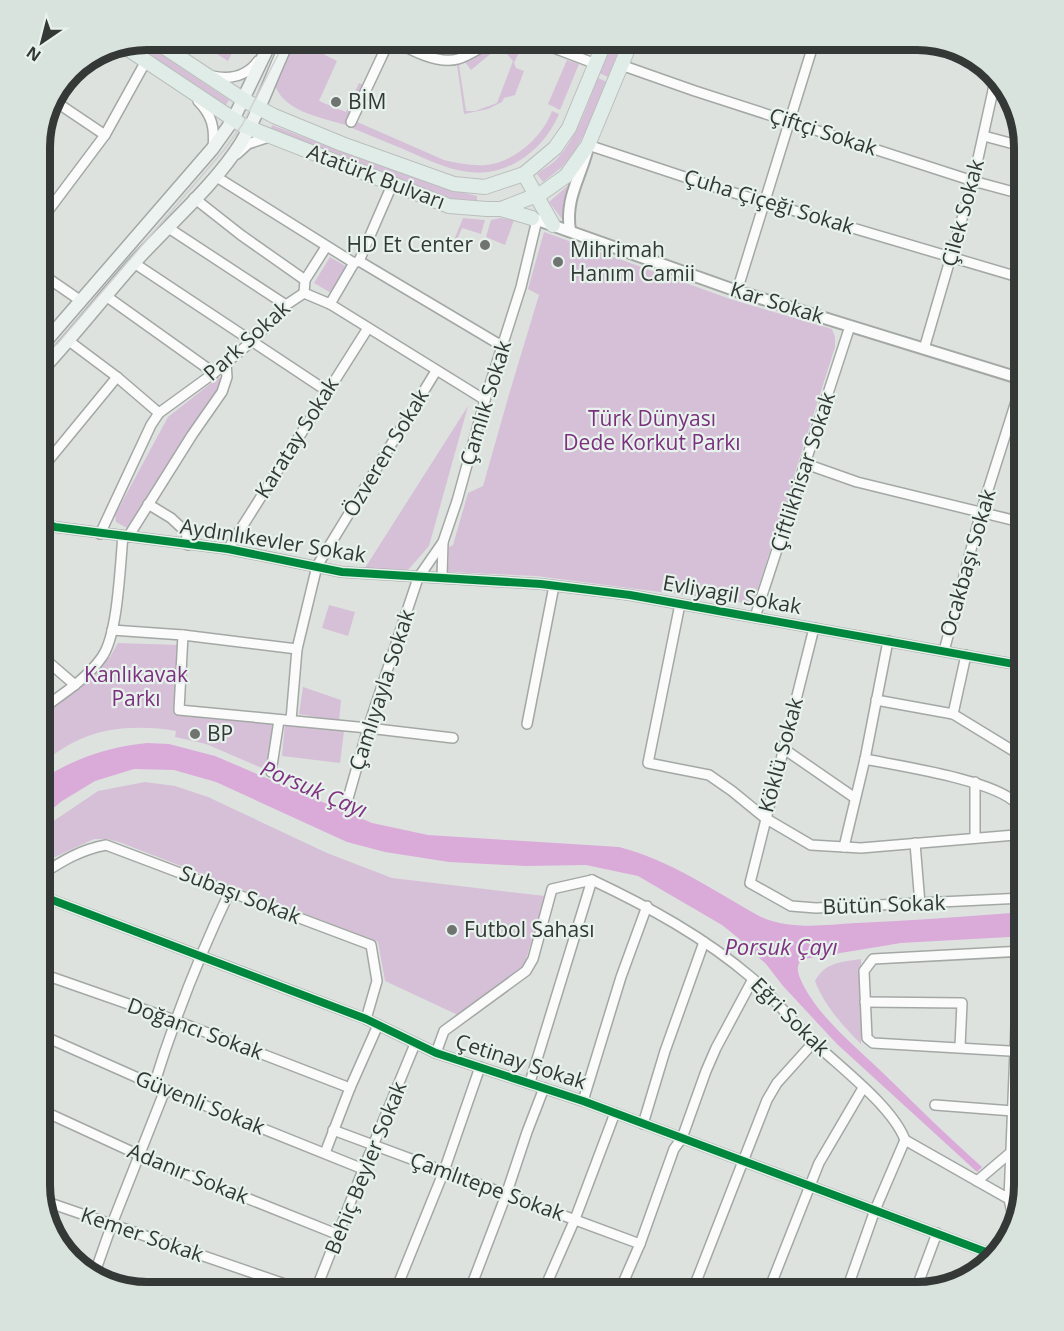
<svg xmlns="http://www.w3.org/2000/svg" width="1064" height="1331" font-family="'Open Sans',sans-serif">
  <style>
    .green { fill: #d6c0d7 }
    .water { fill: #daabd9 }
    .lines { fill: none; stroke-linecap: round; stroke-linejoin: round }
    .minor-casing { stroke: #a3a8a5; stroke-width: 12 }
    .tertiary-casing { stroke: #a3a8a5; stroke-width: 14 }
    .secondary-casing { stroke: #a3a8a5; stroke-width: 15 }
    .primary-casing { stroke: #bbbebd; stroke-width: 16 }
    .minor { stroke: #fafbfa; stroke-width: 9 }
    .tertiary { stroke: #fafbfa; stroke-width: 10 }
    .secondary { stroke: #edf3f1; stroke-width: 12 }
    .primary { stroke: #e0ece7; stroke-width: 14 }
    .tram { stroke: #cfd0d0; stroke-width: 1.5 }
    .cycleway-casing { stroke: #e7f2ec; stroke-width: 11 }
    .cycleway { stroke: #00873e; stroke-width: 8 }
    .poi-dot { fill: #6f7471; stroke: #e7f2ec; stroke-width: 2 }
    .labels { text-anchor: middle; stroke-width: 4.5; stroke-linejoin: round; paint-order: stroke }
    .poi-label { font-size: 21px; fill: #343836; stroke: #e7f2ec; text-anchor: start }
    .street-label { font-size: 21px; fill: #343836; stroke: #e7f2ec }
    .park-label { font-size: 21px; fill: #7d2f7f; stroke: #e7f2ec }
    .water-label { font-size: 22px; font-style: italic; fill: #803282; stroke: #e7f2ec }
    .rim { fill: none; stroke: #343836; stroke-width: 8 }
  </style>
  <rect width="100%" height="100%" fill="#dde2df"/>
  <g class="green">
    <polygon points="206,39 239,39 228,61 206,47 207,43 205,42"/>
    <path d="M294,39L337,61L319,101L346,112L359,83L364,85L345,125C320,117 281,111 274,82Z"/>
    <polygon points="506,39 523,44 514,63 516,68 524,71 515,95 504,98 502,102 488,109 464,114 457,65 459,65 466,111 475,111 497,103 513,61 500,46 471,70 465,62"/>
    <polygon points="613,39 623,39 608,77 599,73"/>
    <polygon points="141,41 229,100 226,105 133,44"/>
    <polygon points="567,60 579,64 560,110 548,104"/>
    <path d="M598,78L607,82L585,133L575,150L562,167L543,182L537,174C543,169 551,165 556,160C577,138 587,105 598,78Z"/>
    <path d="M552,111L559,114C550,135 536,151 517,162C476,185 442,166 403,149C386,142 369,135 352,128L355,121L444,160C457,163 472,166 486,165C514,162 542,138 552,111Z"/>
    <polygon points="272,125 342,152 370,160 437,186 477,196 477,203 448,201 271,129"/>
    <polygon points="571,183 564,205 565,223 549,202"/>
    <polygon points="463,218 485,220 481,234 462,228 457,240 454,240"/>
    <polygon points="500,218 514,220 505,245 486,237 491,220"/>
    <polygon points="544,232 733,300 832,329 835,337 835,347 753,604 536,576 448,572 449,547 453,545 468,493 483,486 510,391 539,295 528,289"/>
    <polygon points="330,257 347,267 331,293 314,283"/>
    <polygon points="219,377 222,380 220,385 127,528 116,522 115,515 168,417"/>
    <polygon points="468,406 429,546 408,570 365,568"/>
    <polygon points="329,605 355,612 348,636 322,628"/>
    <path d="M118,643L180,645L176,714L278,724L271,772L206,744L175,737L176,731C146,726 112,726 83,738C68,744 53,755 39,764V719L110,657Z"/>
    <polygon points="303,687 341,700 339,721 299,714"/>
    <polygon points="285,723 344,731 340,763 282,756"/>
    <polygon points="145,782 175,786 208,797 327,853 392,878 545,896 524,966 460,1016 385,981 378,942 119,842 107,839 94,839 55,857 41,860 39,857 39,842 52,822 98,791"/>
    <path d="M861,959V1044C843,1026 824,1005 815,981C825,962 842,962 861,959Z"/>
  </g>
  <path class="water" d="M147,743L169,744L215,756L372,823L428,835L619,847C671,860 715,892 761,917C792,930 823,925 856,923C912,921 969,916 1025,912V936L901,943L804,959C796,963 797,971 800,978C815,1014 854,1045 882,1072C915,1104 947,1136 982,1167L977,1172L837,1044L783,986L766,964L737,937L722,925L638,876L586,865L526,866L449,862L385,852L347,842L216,782L174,770L134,769L95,781L62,801L39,820V781C72,759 108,747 147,743Z"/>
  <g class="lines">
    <defs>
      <g id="minor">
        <path d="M391,39C409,49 437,65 458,59C471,55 484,45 496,39"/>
        <polyline points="530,39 596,64"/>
        <polyline points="621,65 695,91 973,181 1025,195"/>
        <path d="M212,76C230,80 247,76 258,61"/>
        <polyline points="993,90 1009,95"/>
        <polyline points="50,98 105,135"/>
        <path d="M198,101C212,115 215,128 213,148"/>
        <polyline points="351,122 390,39"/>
        <polyline points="984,136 1025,147"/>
        <polyline points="588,145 721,189 1025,279"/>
        <polyline points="237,154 248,144 269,137"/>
        <polyline points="215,176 354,263"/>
        <polyline points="194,198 241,235 305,280 304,293"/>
        <polyline points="39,223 105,135 146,61"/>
        <polyline points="167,227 286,305"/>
        <polyline points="359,261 502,346"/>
        <polyline points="134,263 327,391"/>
        <polyline points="39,272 81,301"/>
        <polyline points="305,280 326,247"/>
        <polyline points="737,291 815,39"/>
        <polyline points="106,296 214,373"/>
        <polyline points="330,304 354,263 359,261 392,185"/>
        <polyline points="69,341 117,377 159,413"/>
        <polyline points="924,349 973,181 996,77"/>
        <polyline points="806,464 857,482 1025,523"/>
        <polyline points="39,472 117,377"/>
        <polyline points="148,504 171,518 186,532 188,545"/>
        <polyline points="39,519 55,527 228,549 342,572 541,584 630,595 1025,666"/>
        <polyline points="100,534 151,425 159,413 214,373 251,342 286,305 304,293 330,304 485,400"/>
        <polyline points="128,537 192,435 222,392 227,377 226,363"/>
        <polyline points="228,549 368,328"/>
        <polyline points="442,578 443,542"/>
        <polyline points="680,604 648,763 709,775 732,791 765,818 811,845 861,848 1015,835 1025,832"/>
        <polyline points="755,617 850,326"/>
        <polyline points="814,628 750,883 791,906 816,908 1025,898"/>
        <polyline points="112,630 183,635 297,649"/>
        <polyline points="183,635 179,710 368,728 453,738"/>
        <polyline points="944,651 981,512 1025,373"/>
        <polyline points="39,654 75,685"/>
        <polyline points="876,700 953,714 1025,758"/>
        <path d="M39,711C61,695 86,680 102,657C118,635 120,565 123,536"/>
        <polyline points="953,714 966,655"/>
        <polyline points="291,720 297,649 317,566 436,371"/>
        <polyline points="527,724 554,586"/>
        <polyline points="784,749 855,798"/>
        <path d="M865,759C899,766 995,780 1017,804C1020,807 1023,812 1025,816"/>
        <polyline points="271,772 279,720"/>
        <polyline points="347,802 368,728 418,578 443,542 457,501 485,400 521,287 537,220"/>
        <polyline points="975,838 975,782"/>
        <polyline points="915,843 920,904"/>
        <polyline points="844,847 865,759 888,641"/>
        <path d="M39,876C61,862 79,850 106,845L371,945L377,981L366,1019"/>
        <path d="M592,880C649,907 704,937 752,978C776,999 795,1026 819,1047C845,1071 893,1108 905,1140"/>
        <polyline points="39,895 366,1019 436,1053 583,1101 994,1255"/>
        <polyline points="1025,951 873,959 864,971 867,1038 873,1043 1025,1052"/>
        <polyline points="39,975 54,978 174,1020 350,1088"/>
        <polyline points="865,1002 962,1003 960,1047"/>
        <polyline points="39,1034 154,1085 363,1169"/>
        <polyline points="436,1053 444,1031 526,971 533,959 552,889 592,880"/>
        <polyline points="530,1082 592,880"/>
        <path d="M154,1085C175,1017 199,956 230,891"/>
        <polyline points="583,1101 621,977 647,906"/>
        <polyline points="935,1105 1013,1111"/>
        <polyline points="39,1109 139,1155 339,1235"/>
        <polyline points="643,1124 665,1051 704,942"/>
        <polyline points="333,1130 640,1244"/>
        <polyline points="905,1140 1009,1199"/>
        <polyline points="325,1153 350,1088 378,1025"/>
        <polyline points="977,1181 1010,1153"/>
        <polyline points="44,1201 308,1292"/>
        <polyline points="1006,1242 1014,1222 1009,1199 1019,951"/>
        <polyline points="93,1278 112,1224 165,1090"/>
        <polyline points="315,1292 365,1165 415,1044"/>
        <polyline points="395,1292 444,1171 480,1067"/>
        <polyline points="469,1292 506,1195 527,1132 544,1088"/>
        <polyline points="543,1292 575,1219 615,1113"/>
        <polyline points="619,1292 640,1244 674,1149 682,1138 706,1071 716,1048 753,979"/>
        <polyline points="692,1292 767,1100 777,1083 813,1043"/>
        <polyline points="768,1292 819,1163 863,1088"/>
        <polyline points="846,1292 875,1210 905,1140"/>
        <polyline points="915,1292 937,1233"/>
      </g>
      <g id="tertiary">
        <polyline points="532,218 737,291 1025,380"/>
        <path d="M570,231C565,199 579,181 587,151"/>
      </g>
      <g id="secondary">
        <polyline points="39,349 213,148 233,120 272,39"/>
        <path d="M39,373C73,337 102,299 135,262C170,223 213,187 241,143C261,110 272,73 289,39"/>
      </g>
      <g id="primary">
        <polyline points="152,39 244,100 274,116 342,144 454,184 485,187 524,174 555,148 569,128 606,39"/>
        <polyline points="125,47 242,125 449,206 487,209 501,209 542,193 566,176 588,145 632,39"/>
        <polyline points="524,174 553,225"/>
        <polyline points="501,209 532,218"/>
      </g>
    </defs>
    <use href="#minor" class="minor-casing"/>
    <use href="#tertiary" class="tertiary-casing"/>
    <use href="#secondary" class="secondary-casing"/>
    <use href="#primary" class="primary-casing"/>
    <use href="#minor" class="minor"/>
    <use href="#tertiary" class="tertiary"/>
    <use href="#secondary" class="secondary"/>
    <use href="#primary" class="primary"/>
    <polyline class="tram" points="39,357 57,344 224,150 242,125 286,39"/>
    <defs>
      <g id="cycleway">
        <polyline points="39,519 55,527 228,549 342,572 541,584 630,595 1025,666"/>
        <polyline points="39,895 366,1019 436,1053 583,1101 994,1255"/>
      </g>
    </defs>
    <use href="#cycleway" class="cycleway-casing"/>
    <use href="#cycleway" class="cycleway"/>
  </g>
  <g class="poi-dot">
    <circle cx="336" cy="102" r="6"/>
    <circle cx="485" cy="245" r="6"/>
    <circle cx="558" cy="262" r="6"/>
    <circle cx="195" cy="734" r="6"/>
    <circle cx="452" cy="930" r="6"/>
  </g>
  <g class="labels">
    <g class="poi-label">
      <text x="348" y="109">BİM</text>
      <text x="473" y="252" text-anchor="end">HD Et Center</text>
      <text x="570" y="257">Mihrimah<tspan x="570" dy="24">Hanım Camii</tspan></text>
      <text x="207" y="741">BP</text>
      <text x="464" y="937">Futbol Sahası</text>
    </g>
    <g class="street-label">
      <text transform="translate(823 132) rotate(18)" y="7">Çiftçi Sokak</text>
      <text transform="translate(376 177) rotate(21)" y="7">Atatürk Bulvarı</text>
      <text transform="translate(769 202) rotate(17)" y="7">Çuha Çiçeği Sokak</text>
      <text transform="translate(963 213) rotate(-75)" y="7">Çilek Sokak</text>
      <text transform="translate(777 303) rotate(17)" y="7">Kar Sokak</text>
      <text transform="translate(247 341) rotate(-42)" y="7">Park Sokak</text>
      <text transform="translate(486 403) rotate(-73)" y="7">Çamlık Sokak</text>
      <text transform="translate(297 438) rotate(-58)" y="7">Karatay Sokak</text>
      <text transform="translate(386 453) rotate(-59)" y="7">Özveren Sokak</text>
      <text transform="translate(803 472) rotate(-72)" y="7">Çiftlikhisar Sokak</text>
      <text transform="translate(273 541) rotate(9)" y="7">Aydınlıkevler Sokak</text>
      <text transform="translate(968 563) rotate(-74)" y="7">Ocakbaşı Sokak</text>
      <text transform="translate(732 595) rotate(10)" y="7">Evliyagil Sokak</text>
      <text transform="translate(382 690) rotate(-72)" y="7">Çamlıyayla Sokak</text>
      <text transform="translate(781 755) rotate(-75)" y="7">Köklü Sokak</text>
      <text transform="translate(240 895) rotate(21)" y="7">Subaşı Sokak</text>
      <text transform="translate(884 905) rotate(-2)" y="7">Bütün Sokak</text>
      <text transform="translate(790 1017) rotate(45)" y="7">Eğri Sokak</text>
      <text transform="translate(195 1029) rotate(20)" y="7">Doğancı Sokak</text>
      <text transform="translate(521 1062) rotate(18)" y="7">Çetinay Sokak</text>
      <text transform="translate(200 1103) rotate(22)" y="7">Güvenli Sokak</text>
      <text transform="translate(366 1168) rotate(-68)" y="7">Behiç Beyler Sokak</text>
      <text transform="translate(188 1174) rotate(22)" y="7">Adanır Sokak</text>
      <text transform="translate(487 1187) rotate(20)" y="7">Çamlıtepe Sokak</text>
      <text transform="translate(142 1235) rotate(19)" y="7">Kemer Sokak</text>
    </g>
    <g class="park-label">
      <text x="652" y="426">Türk Dünyası<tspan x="652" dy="24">Dede Korkut Parkı</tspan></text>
      <text x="136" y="682">Kanlıkavak<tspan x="136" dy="24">Parkı</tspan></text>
    </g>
    <g class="water-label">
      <text transform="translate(314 789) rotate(23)" y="8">Porsuk Çayı</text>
      <text x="781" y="955">Porsuk Çayı</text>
    </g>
  </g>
  <path d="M0 0H1064V1331H0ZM147 50H917A97 97 0 0 1 1014 147V1185A97 97 0 0 1 917 1282H147A97 97 0 0 1 50 1185V147A97 97 0 0 1 147 50Z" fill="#d9e3dd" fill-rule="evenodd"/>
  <path class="rim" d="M147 50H917A97 97 0 0 1 1014 147V1185A97 97 0 0 1 917 1282H147A97 97 0 0 1 50 1185V147A97 97 0 0 1 147 50Z"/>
  <g transform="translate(42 42) rotate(215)" stroke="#e7f2ec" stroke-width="4.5" paint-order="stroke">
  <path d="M0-4.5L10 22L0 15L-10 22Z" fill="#343836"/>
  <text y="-9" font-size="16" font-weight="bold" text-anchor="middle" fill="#343836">N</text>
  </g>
</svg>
